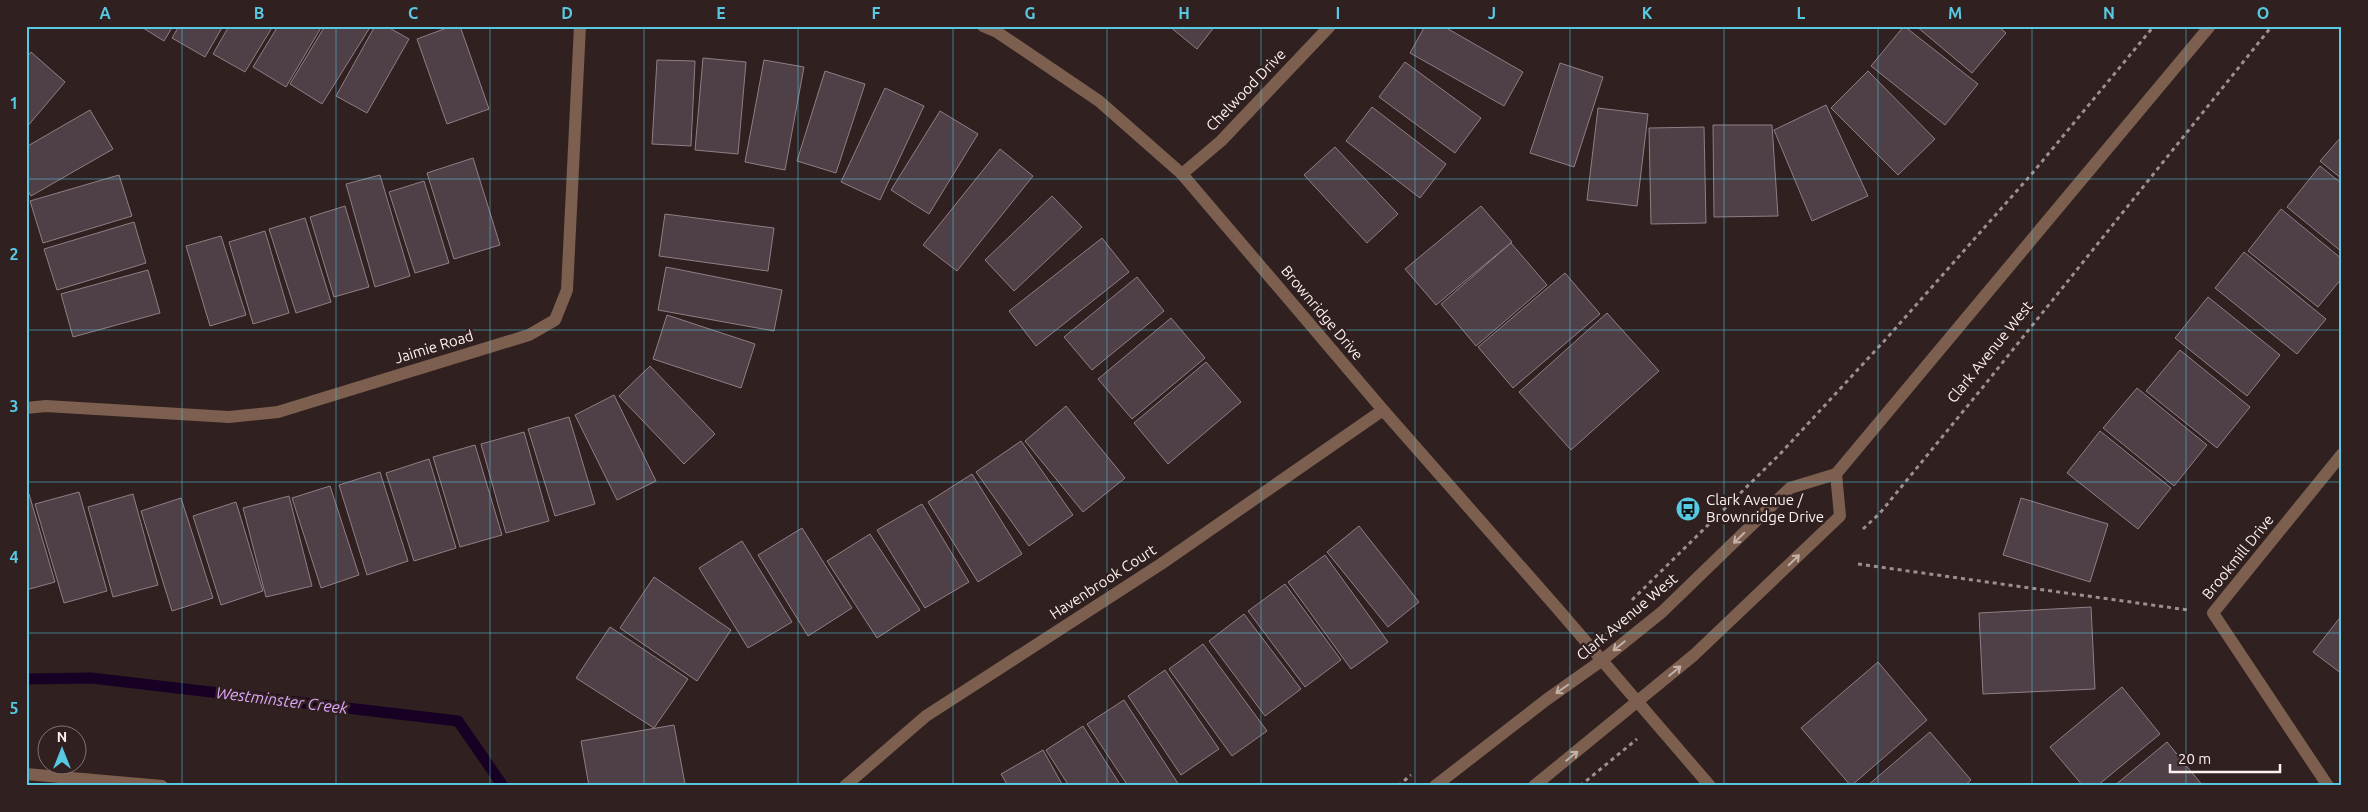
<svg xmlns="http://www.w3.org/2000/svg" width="2368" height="812" font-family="Ubuntu,sans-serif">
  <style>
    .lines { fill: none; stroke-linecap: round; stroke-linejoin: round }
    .stream { stroke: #170023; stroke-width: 11 }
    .building { fill: #4f3f47; stroke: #907e87 }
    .path { stroke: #9c8f8e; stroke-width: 3; stroke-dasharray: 4 4; stroke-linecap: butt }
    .minor { stroke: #7c5f4e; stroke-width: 12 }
    .oneway { stroke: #c3b0a8 }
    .grid { fill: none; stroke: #57c9e2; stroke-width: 1; stroke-opacity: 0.55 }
    .labels { text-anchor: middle; stroke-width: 5; stroke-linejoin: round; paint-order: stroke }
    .street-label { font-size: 15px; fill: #fdf2f1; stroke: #302020 }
    .poi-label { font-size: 15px; fill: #fdf2f1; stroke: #302020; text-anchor: start }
    .water-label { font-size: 16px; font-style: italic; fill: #dfa6fc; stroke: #302020 }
    .neatline { fill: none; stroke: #57c9e2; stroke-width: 2 }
    .grid-label { font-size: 16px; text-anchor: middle; font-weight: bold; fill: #57c9e2 }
  </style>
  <rect width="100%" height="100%" fill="#302020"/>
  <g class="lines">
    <polyline class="stream" points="26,679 91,678 458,721 503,786"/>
  </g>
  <g class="building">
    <polygon points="140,26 173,26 164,41"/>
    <polygon points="179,26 223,26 205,57 172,38"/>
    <polygon points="229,26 273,26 245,72 213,54"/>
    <polygon points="278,26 322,26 286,87 253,67"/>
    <polygon points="325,26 364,26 369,29 322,104 290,84"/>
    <polygon points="375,26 386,26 409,39 367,113 336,96"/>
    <polygon points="452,26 460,26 489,109 447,124 417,39"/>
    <polygon points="1169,26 1215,26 1197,49"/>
    <polygon points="1425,26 1443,26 1523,72 1504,106 1410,53"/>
    <polygon points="1904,26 1978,84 1945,125 1871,66"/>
    <polygon points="1916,26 1998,26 2006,33 1972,73"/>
    <polygon points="31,52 65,82 26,128 26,59"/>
    <polygon points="703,58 746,62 738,154 695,150"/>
    <polygon points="657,60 695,61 691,146 652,144"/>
    <polygon points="764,60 804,67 785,170 745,162"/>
    <polygon points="1405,62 1481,118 1455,153 1379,97"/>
    <polygon points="1560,63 1603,77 1574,167 1530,153"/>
    <polygon points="825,71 865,84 836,173 797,161"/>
    <polygon points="1868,71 1935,139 1898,175 1831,108"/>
    <polygon points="885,88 924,106 880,200 841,182"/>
    <polygon points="1826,105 1868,196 1812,221 1774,130"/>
    <polygon points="1372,107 1446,164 1420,198 1346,141"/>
    <polygon points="1598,108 1648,114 1637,206 1587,200"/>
    <polygon points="90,110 113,149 31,196 26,187 26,147"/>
    <polygon points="940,111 978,134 929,214 891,190"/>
    <polygon points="1713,125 1772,125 1778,216 1714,217"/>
    <polygon points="1704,127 1706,223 1651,224 1649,128"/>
    <polygon points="2342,136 2342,179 2320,161"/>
    <polygon points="1335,147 1398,214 1367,243 1304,175"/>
    <polygon points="1000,149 1033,176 957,271 923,245"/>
    <polygon points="473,158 500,245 454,259 427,173"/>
    <polygon points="2320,166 2342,184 2342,252 2287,207"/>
    <polygon points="119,175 132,216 43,243 30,201"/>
    <polygon points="380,175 410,276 375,287 346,184"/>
    <polygon points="424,181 449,263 415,273 389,192"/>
    <polygon points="1052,196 1082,227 1014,291 985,260"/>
    <polygon points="345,206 369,287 334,297 310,217"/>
    <polygon points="1481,206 1512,242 1436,305 1405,269"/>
    <polygon points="2281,209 2342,259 2342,278 2318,307 2248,251"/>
    <polygon points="665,214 774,228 768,271 659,256"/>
    <polygon points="305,218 331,302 296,313 269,229"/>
    <polygon points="134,222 146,263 57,290 44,249"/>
    <polygon points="265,231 289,313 253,324 229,242"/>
    <polygon points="221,236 246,315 210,326 186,246"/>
    <polygon points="1102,238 1129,272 1036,346 1009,311"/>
    <polygon points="1511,243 1547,285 1476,346 1441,304"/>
    <polygon points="2244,252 2326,319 2297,354 2215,288"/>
    <polygon points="666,267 782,290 774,331 658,310"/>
    <polygon points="148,270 160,313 73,337 61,294"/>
    <polygon points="1565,273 1600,314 1513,388 1478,347"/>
    <polygon points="1137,277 1164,311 1092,370 1064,337"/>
    <polygon points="2208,297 2280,355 2247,396 2175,338"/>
    <polygon points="1607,313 1659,371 1571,450 1519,392"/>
    <polygon points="667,315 755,344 741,388 653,359"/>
    <polygon points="1171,318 1205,358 1132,419 1098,379"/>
    <polygon points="2180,350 2250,407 2217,448 2146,391"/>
    <polygon points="1206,362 1241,402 1168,464 1134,423"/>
    <polygon points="650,366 715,434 684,464 619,396"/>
    <polygon points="2137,388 2207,445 2174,486 2103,428"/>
    <polygon points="614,395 656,481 617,500 575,415"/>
    <polygon points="1066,406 1125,478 1083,512 1025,441"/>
    <polygon points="569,417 595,504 555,516 528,429"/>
    <polygon points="2100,431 2171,488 2138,529 2067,473"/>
    <polygon points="524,432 549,521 506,533 481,444"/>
    <polygon points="1021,441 1073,515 1029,546 976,472"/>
    <polygon points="475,445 502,535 460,547 433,457"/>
    <polygon points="429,459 456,548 414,561 386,473"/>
    <polygon points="380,472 408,561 367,575 339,485"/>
    <polygon points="972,474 1022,554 978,582 928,502"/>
    <polygon points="330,486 359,575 321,588 292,498"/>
    <polygon points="79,492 107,591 64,603 35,504"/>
    <polygon points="29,494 55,582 26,590 26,495"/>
    <polygon points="133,494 158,585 113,597 88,507"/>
    <polygon points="289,496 312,586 266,597 243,508"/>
    <polygon points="181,498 213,598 172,611 141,511"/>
    <polygon points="2021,498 2108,524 2090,582 2003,555"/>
    <polygon points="236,502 263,591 221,605 193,516"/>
    <polygon points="922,504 969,582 925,608 877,530"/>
    <polygon points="1359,526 1419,602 1388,627 1327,552"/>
    <polygon points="802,528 852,608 808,636 758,555"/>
    <polygon points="870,534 920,610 877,638 827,561"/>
    <polygon points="742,541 792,622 748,648 699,568"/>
    <polygon points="1325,555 1388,642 1351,669 1288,582"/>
    <polygon points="654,577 731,630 697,681 620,628"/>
    <polygon points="1285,584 1341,660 1305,687 1248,611"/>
    <polygon points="2091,607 2095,689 1983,694 1979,613"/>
    <polygon points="1244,614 1301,689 1265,716 1209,641"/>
    <polygon points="2342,615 2342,674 2313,652"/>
    <polygon points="610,627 688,679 654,728 576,678"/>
    <polygon points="1203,644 1267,731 1232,756 1169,669"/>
    <polygon points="1878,662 1927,720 1851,786 1801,728"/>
    <polygon points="1165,670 1219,749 1181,775 1128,696"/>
    <polygon points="2122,687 2160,734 2097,786 2083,786 2050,747"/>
    <polygon points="1124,700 1179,785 1177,786 1128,786 1087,724"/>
    <polygon points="674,725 685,784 589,786 581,741"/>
    <polygon points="1083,726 1121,786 1069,786 1046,750"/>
    <polygon points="1930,732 1971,780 1964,786 1867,786"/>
    <polygon points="2167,742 2203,786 2114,786"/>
    <polygon points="1043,750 1063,786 1008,786 1001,774"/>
  </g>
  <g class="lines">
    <g class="path">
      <polyline points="1863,529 1880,513 1983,387 2272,26"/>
      <polyline points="1858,564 2188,610"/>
      <polyline points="1632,600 1780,454 1886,339 2030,176 2154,26"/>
      <polyline points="1398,786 1411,775"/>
      <polyline points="1580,786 1637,739"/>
    </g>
    <g class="minor">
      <polyline points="983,26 997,32 1099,101 1182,174 1383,410 1557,608 1710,786"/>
      <polyline points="1182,174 1221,141 1330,26"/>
      <polyline points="26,408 46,406 229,417 278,412 529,335 555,320 567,290 580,26"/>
      <polyline points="26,774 162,786"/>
      <polyline points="845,786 926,716 1161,564 1383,410"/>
      <polyline points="1435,786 1546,700 1601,661 1662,612 1790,488 1836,474 2210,26"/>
      <polyline points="1534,786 1694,655 1840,516 1836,474"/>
      <polyline points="2328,786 2213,613 2342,454"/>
    </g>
  </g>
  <defs><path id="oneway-shaft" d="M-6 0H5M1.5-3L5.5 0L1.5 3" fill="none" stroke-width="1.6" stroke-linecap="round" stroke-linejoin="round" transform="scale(1.25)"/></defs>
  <g class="oneway">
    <use href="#oneway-shaft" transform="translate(1739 538) rotate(136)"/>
    <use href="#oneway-shaft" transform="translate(1794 560) rotate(-44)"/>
    <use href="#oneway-shaft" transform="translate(1619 646) rotate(141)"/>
    <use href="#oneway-shaft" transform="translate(1675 671) rotate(-40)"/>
    <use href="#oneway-shaft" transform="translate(1562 689) rotate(145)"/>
    <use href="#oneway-shaft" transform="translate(1572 756) rotate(-39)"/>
  </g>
  <path class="grid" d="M182,26V786M336,26V786M490,26V786M644,26V786M798,26V786M953,26V786M1107,26V786M1261,26V786M1415,26V786M1570,26V786M1724,26V786M1878,26V786M2032,26V786M2186,26V786M26,179H2342M26,330H2342M26,482H2342M26,633H2342"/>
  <defs>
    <symbol id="bus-disc" viewBox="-11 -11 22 22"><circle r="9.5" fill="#57c9e2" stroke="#302020"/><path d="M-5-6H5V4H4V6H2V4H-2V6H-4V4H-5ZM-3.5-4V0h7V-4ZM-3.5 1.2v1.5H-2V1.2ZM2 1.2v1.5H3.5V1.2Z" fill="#111"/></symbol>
  </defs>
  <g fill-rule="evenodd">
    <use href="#bus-disc" x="1674" y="495" width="28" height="28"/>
  </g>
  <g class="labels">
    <g class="street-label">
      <text transform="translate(1246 90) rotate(-46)" y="5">Chelwood Drive</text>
      <text transform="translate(1322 313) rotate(50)" y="5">Brownridge Drive</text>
      <text transform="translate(434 347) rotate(-17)" y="5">Jaimie Road</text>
      <text transform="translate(1990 352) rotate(-51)" y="5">Clark Avenue West</text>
      <text transform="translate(2238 557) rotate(-51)" y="5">Brookmill Drive</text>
      <text transform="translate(1103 582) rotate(-33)" y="5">Havenbrook Court</text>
      <text transform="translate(1627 617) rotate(-40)" y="5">Clark Avenue West</text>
    </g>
    <g class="poi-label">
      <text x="1706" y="505">Clark Avenue /<tspan x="1706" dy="17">Brownridge Drive</tspan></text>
    </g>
    <g class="water-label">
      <text transform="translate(282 700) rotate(7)" y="6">Westminster Creek</text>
    </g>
  </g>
  <rect width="2368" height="812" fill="none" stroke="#302020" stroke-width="55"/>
  <g transform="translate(62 750)"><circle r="24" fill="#302020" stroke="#827474"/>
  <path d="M0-4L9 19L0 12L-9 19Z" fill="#57c9e2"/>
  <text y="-8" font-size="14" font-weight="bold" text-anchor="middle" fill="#fdf2f1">N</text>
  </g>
  <path d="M2170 764v8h110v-8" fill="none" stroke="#fdf2f1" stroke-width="2.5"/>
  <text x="2178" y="764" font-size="15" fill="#fdf2f1" stroke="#302020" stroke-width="4" paint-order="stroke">20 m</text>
  <rect x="28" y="28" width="2312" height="756" class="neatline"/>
  <g class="grid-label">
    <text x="105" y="19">A</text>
    <text x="259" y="19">B</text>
    <text x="413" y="19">C</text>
    <text x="567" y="19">D</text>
    <text x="721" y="19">E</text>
    <text x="876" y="19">F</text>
    <text x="1030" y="19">G</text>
    <text x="1184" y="19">H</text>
    <text x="1338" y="19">I</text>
    <text x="1492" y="19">J</text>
    <text x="1647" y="19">K</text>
    <text x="1801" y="19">L</text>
    <text x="1955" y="19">M</text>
    <text x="2109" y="19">N</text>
    <text x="2263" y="19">O</text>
    <text x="14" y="109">1</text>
    <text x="14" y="260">2</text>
    <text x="14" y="412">3</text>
    <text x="14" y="563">4</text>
    <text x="14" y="714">5</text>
  </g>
</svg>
